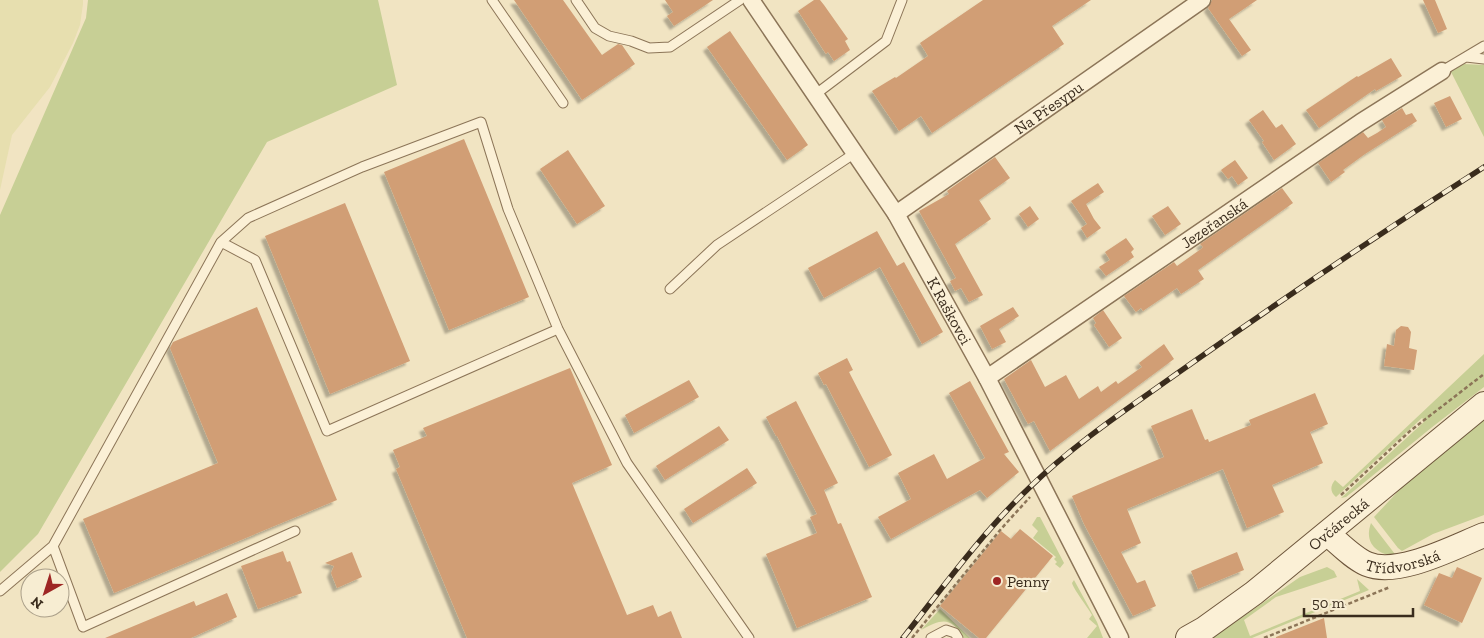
<svg xmlns="http://www.w3.org/2000/svg" width="1484" height="638" viewBox="0 0 1484 638" font-family="'Zilla Slab',serif">
<style>
.farmland{fill:#e7dfaf}
.green{fill:#c7cf95}
.building{fill:#d19e75;filter:url(#shadow)}
.lines{fill:none;stroke-linecap:round;stroke-linejoin:round}
.service-casing{stroke:#8c7558;stroke-width:11}
.minor-casing{stroke:#8c7558;stroke-width:19}
.secondary-casing{stroke:#6d553b;stroke-width:26}
.path{stroke:#8c7558;stroke-width:2.5;stroke-dasharray:4 2.5;stroke-linecap:butt}
.service{stroke:#fbf0d6;stroke-width:9}
.minor{stroke:#fbf0d6;stroke-width:16}
.secondary{stroke:#fbf0d6;stroke-width:24}
.rail-casing{stroke:#3a2c1d;stroke-width:5.5}
.rail{stroke:#f7edd2;stroke-width:4;stroke-dasharray:11;stroke-linecap:butt}
.poi-dot{fill:#9e2624;stroke:#f7edd2;stroke-width:2}
.labels{text-anchor:middle;dominant-baseline:central;stroke-width:4.5;stroke-linejoin:round;paint-order:stroke}
.street-label{font-size:16px;fill:#3a2c1d;stroke:#f7edd2}
.poi-label{font-size:16px;fill:#3a2c1d;stroke:#f7edd2;text-anchor:start}
</style>
<defs>
<filter id="shadow"><feDropShadow dx="-4" dy="4" stdDeviation="1" flood-color="#0004"/></filter>
</defs>
<rect width="100%" height="100%" fill="#f1e4c2"/>
<path class="farmland" d="M0 0H83V4L80 25 73 43 50 87 12 135 0 190Z"/>
<path class="green" d="M88 0H378L397 85 267 142 38 534 0 572V215L86 18Z
M1463 64 1484 65V137L1450 70Z
M1484 354V387L1431 428 1355 490 1346 497 1341 498 1425 421 1422 418 1336 497C1330 492 1330 486 1335 480L1343 487Z
M1484 416V515L1433 534 1402 551 1398 548 1374 517 1418 470Z
M1037 517H1040L1064 563 1060 568 1055 564 1057 562 1054 559 1056 557 1033 538 1038 531 1032 525Z
M1371 523 1398 558C1379 554 1363 545 1371 523Z
M1327 567 1334 571 1337 577 1276 597 1244 620 1250 636 1360 591 1357 579 1369 590 1252 638H1212L1300 577Z
M1074 580 1097 622 1103 638H1087L1097 626 1089 619 1092 615C1087 606 1074 590 1072 583Z
M940 609 970 638H964C950 616 942 619 921 630Z"/>
<path class="building" d="M514 0H563L602 55 618 44 622 45 635 64 582 100Z
M665 0H713L674 26 667 16 673 12Z
M814 0H820L824 5 848 39 845 41 850 50 834 61 828 52 826 54 798 11Z
M983 0H1091L1052 26 1064 44 932 133 921 116 899 131 872 91 895 77 896 78 928 56 920 43Z
M1212 0H1257L1229 19 1251 50 1242 56 1208 8Z
M1423 0H1435L1447 29 1438 33Z
M730 31 808 145 787 160 707 47Z
M1391 58 1402 76 1376 91 1375 89 1319 128 1306 110 1357 76 1358 77Z
M1450 96 1462 119 1446 127 1434 103Z
M1402 108 1406 115 1412 113 1417 121 1365 154 1343 170 1345 172 1331 182 1318 163 1363 132 1368 138 1377 133 1386 127 1382 120Z
M1263 110 1276 128 1282 124 1296 144 1274 160 1262 142 1264 141 1249 120Z
M464 139 529 297 449 330 384 172Z
M568 150 605 206 577 224 540 169Z
M995 157 1010 178 979 200 991 219 955 244 983 295 969 302 961 288 955 291 950 281 956 278 919 211 949 194 947 191Z
M1235 160 1248 178 1238 185 1232 176 1228 179 1221 170Z
M1098 183 1104 192 1086 204 1094 219 1101 228 1087 238 1081 228 1087 224 1071 201Z
M1282 188 1293 203 1198 270 1204 279 1181 294 1177 288 1143 311 1141 308 1136 312 1124 296 1174 262 1177 266 1201 249 1203 247 1200 244Z
M345 203 410 361 330 394 265 236Z
M1030 206 1039 219 1028 227 1019 214Z
M1168 206 1181 224 1165 235 1152 216Z
M877 231 897 266 904 262 943 332 922 344 880 267 824 298 808 268Z
M1126 238 1134 249 1131 252 1134 257 1106 276 1099 267 1110 260 1105 252Z
M257 307 337 500 114 593 83 519 218 463 170 348 173 342Z
M1013 307 1019 316 999 329 1006 342 992 349 980 326Z
M1103 310 1122 338 1109 347 1094 325 1096 323 1093 318Z
M1401 326 1408 327 1411 332 1409 348 1417 350 1414 370 1384 366 1387 344 1394 346 1396 330Z
M1164 344 1174 359 1050 451 1034 421 1028 424 1004 379 1031 360 1045 387 1066 375 1079 399 1098 386 1101 392 1116 381 1118 384 1142 367 1139 363Z
M847 358 853 370 849 372 892 455 869 467 826 384 824 385 818 373Z
M570 368 612 465 572 483 627 615 653 605 658 617 671 611 682 638H467L396 469 400 467 393 450 427 436 423 428Z
M689 380 699 397 634 433 625 415Z
M970 381 1009 452 1004 454 1019 472 987 498 980 490 891 539 878 517 911 499 898 473 934 454 947 479 985 458 949 393Z
M1315 393 1328 424 1310 432 1323 463 1272 485 1284 512 1247 528 1223 469 1127 509 1141 543 1121 552 1137 583 1145 580 1156 606 1133 616 1084 524 1072 496 1164 457 1151 426 1192 409 1205 440 1208 439 1209 442 1251 425 1249 420Z
M796 401 838 483 824 490 838 524 841 523 872 597 797 628 766 554 817 533 810 517 817 514 777 436H776L766 417Z
M719 426 729 440 665 480 656 466Z
M747 468 757 483 693 523 684 509Z
M1020 529 1053 556 986 638H979L940 606 1001 531 1011 539Z
M283 551 287 562 290 561 302 593 258 609 241 566Z
M352 552 362 577 337 588 331 573 334 566 325 563Z
M1237 552 1244 570 1198 589 1191 571Z
M1457 567 1482 578 1462 623 1424 605 1439 573 1452 578Z
M227 593 237 617 191 638H105L194 601 196 606Z
M1324 618 1327 638H1276V637Z"/>
<g class="lines">
<defs>
<path id="service" d="M492 0 563 103
M576 0 595 28 609 36 631 41 649 48 670 47 740 0
M1466 57 1484 59
M1442 71 1484 46
M816 94 886 41 902 0
M221 242 248 218 362 167 481 122 508 209 558 329 627 463 749 638
M670 289 717 245 855 153
M53 546 221 242 255 260 327 431 558 329
M0 591 53 546 83 627 295 531
M931 638 946 630 955 633 958 638"/>
<g id="minor">
<path id="s1" d="M751 0 896 214 987 378 1120 638"/>
<path id="s2" d="M896 214 1202 0"/>
<path id="s3" d="M987 378 1361 122 1442 71"/>
</g>
<g id="secondary">
<path id="s4" d="M1328 534C1340 544 1353 558 1367 564 1398 577 1454 547 1484 535"/>
<path id="s5" d="M1188 638 1204 629 1254 593 1484 404"/>
</g>
</defs>
<use href="#service" class="service-casing"/>
<use href="#minor" class="minor-casing"/>
<use href="#secondary" class="secondary-casing"/>
<path class="path" d="M1341 495 1410 431 1484 374
M912 638 1001 529 1030 497
M1264 638 1390 587"/>
<use href="#service" class="service"/>
<use href="#minor" class="minor"/>
<use href="#secondary" class="secondary"/>
<defs>
<path id="rail" d="M903 638C943 587 982 533 1029 488 1075 443 1130 407 1182 370 1281 300 1382 232 1484 167"/>
</defs>
<use href="#rail" class="rail-casing"/>
<use href="#rail" class="rail"/>
</g>
<circle class="poi-dot" cx="997" cy="581" r="5"/>
<g class="labels">
<g class="street-label">
<text stroke="none"><textPath href="#s2" startOffset="186">Na Přesypu</textPath></text>
<text stroke="none"><textPath href="#s3" startOffset="275">Jezeřanská</textPath></text>
<text stroke="none"><textPath href="#s1" startOffset="369">K Raškovci</textPath></text>
<text stroke="none"><textPath href="#s5" startOffset="189">Ovčárecká</textPath></text>
<text stroke="none"><textPath href="#s4" startOffset="86">Třídvorská</textPath></text>
</g>
<g class="poi-label">
<text x="1007" y="581">Penny</text>
</g>
</g>
<g transform="translate(45 593) rotate(219)"><circle r="24" fill="#f7edd2" stroke="#aba08a"/>
<path d="M0-4L9 19L0 12L-9 19Z" fill="#9e2624"/>
<text y="-8" font-size="14" font-weight="bold" text-anchor="middle" fill="#3a2c1d">N</text>
</g>
<path d="M1304 608v8h109v-8" fill="none" stroke="#3a2c1d" stroke-width="2.5"/>
<text x="1312" y="608" font-size="15" fill="#3a2c1d" stroke="#f7edd2" stroke-width="4" paint-order="stroke">50 m</text>
</svg>
